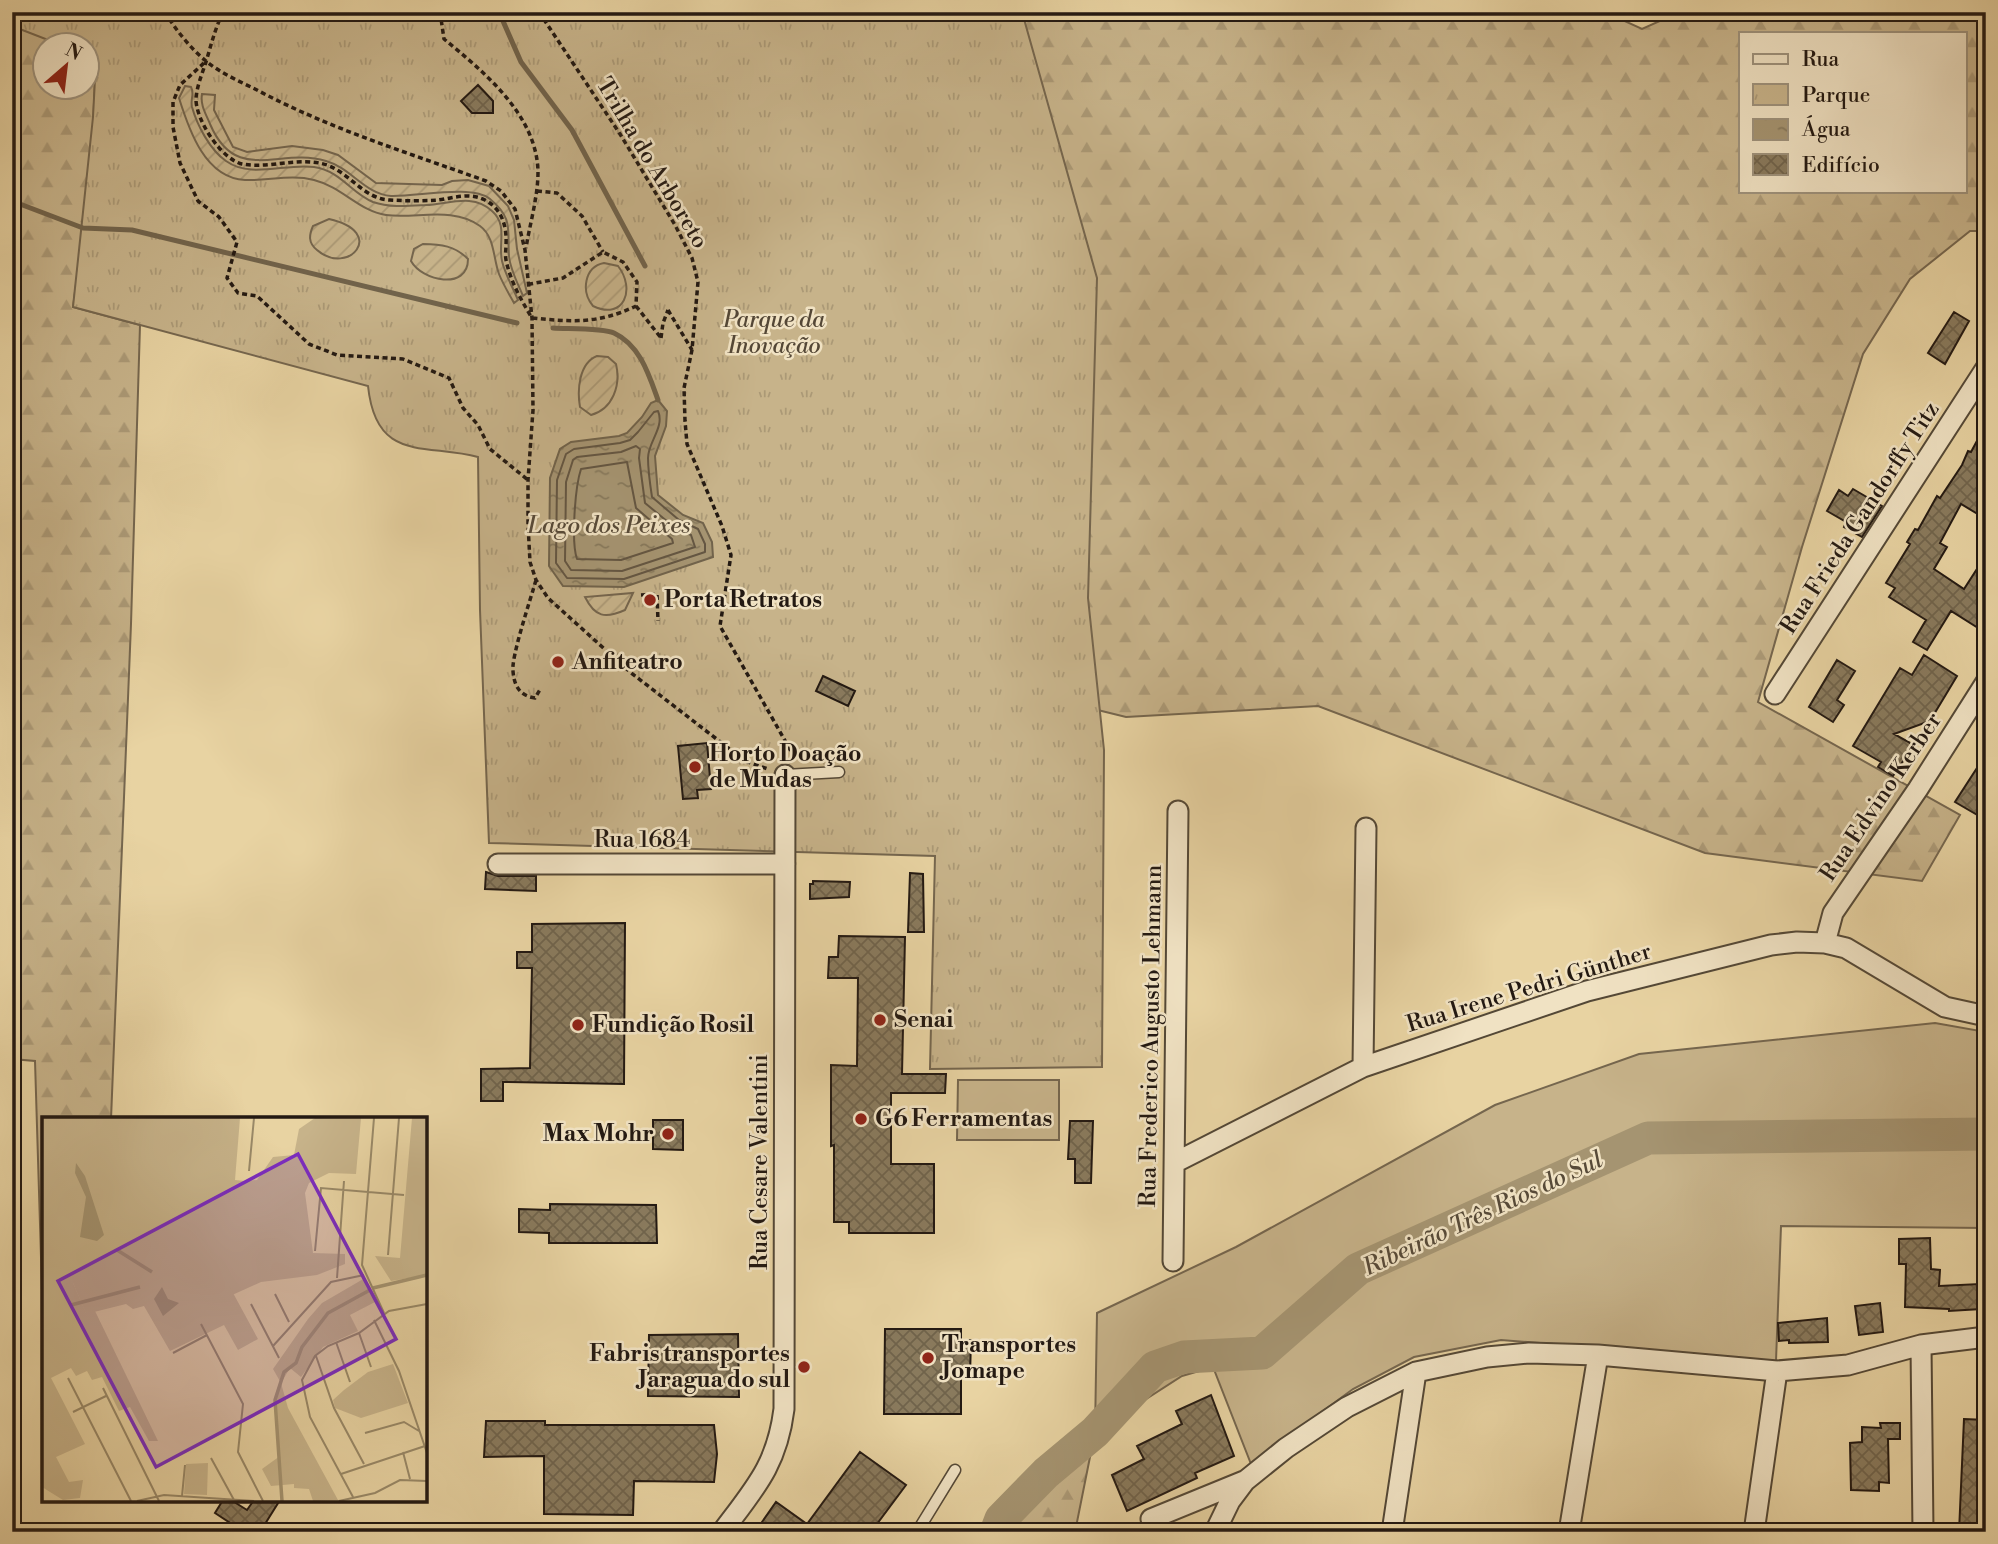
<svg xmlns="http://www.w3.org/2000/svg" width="1998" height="1544" viewBox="0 0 1998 1544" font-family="'Libre Bodoni',serif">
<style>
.grass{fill:#c7b38a;stroke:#75664e;stroke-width:2}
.forest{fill:url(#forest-firs);stroke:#75664e;stroke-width:2;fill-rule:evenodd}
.park{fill:url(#park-tufts);stroke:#75664e;stroke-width:2}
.garden{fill:url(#garden-furrows);stroke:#75664e;stroke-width:2}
.water{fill:url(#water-ripples);stroke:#71634b;stroke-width:2}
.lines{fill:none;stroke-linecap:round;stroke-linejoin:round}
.shore{stroke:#645642;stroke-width:2}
.stream{stroke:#71634b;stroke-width:5}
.river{stroke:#a59471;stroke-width:33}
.building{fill:url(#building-cross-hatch);stroke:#231912;stroke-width:2}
.lane-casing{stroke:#544836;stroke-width:13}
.street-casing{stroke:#544836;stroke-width:23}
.path{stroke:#231912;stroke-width:3.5;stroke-dasharray:5 3.5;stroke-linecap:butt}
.lane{stroke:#f0e2c3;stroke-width:10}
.street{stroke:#f0e2c3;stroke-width:19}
.poi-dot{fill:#8f2418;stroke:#f0e2c3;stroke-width:2.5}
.labels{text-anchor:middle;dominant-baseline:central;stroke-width:5;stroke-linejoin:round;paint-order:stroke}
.street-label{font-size:23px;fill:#231912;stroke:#f0e2c3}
.park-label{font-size:23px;font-style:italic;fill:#544736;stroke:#f0e2c3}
.poi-label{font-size:23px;font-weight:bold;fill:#231912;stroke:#f0e2c3;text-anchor:start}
.water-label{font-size:24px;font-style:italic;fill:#574a38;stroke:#f0e2c3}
.inset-river{fill:none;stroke:#a59471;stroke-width:3.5}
.inset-road{fill:none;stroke:#998968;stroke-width:2}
.view{fill:#7b2cbf;fill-opacity:0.15;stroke:#7b2cbf;stroke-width:3.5}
.inset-edge{fill:none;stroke:#231912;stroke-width:3.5}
</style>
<defs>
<pattern id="forest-firs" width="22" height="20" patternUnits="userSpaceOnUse" patternTransform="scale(1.75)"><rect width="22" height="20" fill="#c7b38a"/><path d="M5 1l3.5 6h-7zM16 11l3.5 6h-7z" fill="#ab9976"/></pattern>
<pattern id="park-tufts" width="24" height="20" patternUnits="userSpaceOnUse" patternTransform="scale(1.75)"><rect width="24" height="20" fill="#c7b38a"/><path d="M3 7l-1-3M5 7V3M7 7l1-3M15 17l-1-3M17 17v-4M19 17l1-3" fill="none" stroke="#ab9976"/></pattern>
<pattern id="garden-furrows" width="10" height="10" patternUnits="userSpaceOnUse" patternTransform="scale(1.75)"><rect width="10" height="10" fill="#c7b38a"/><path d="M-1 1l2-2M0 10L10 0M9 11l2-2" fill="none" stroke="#ab9976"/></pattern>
<pattern id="water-ripples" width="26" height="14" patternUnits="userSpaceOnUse" patternTransform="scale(1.75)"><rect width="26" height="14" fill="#a59471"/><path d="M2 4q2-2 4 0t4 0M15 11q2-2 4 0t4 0" fill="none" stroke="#86785b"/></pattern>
<pattern id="building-cross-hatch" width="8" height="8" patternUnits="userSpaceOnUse" patternTransform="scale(1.75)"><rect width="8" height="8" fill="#897a5d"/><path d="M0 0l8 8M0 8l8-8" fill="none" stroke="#70634b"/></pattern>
</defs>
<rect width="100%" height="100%" fill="#e8d3a2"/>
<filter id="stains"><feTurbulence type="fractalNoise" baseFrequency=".00286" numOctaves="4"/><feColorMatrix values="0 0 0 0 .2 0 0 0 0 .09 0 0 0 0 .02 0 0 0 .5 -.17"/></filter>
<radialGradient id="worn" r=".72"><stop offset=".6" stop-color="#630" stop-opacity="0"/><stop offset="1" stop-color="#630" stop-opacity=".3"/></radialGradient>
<path class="grass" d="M1935 1023 1986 1032V1228L1781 1226 1776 1361 1501 1340 1414 1357 1353 1389 1251 1464 1213 1367 1182 1376 1095 1432 1097 1313 1236 1247 1495 1105 1639 1054Z
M958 1080H1059V1140H957Z"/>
<path class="forest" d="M12 12H98L91 171 73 307 140 325 131 624 111 1119H44V1355L35 1061 12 1059ZM46 46H88V88H46Z
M541 12H1605L1642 29 1680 12H1986V231H1970L1910 279 1863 354 1802 547 1758 702 1960 815 1922 881 1705 853 1318 706 1126 717 980 681ZM1741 33H1965V191H1741Z
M1095 1432 1075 1532H996C1011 1496 1065 1457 1095 1432Z"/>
<path class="park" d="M12 12H1022L1097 278 1088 598 1104 750 1102 1067 930 1069 935 856 489 843 480 610 478 457C425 443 376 463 368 386L73 307 93 117 96 60 88 56V46L61 45 12 26Z"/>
<path class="garden" d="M185 86 191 87C195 94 190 99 192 107 197 125 210 150 226 161 251 179 285 163 314 167 341 171 351 193 373 202 390 208 409 206 426 205 449 204 473 193 492 211 508 225 498 243 502 261 505 274 513 288 518 300L514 303C509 294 503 284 499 274 493 258 495 237 480 226 453 206 416 219 386 215 359 211 342 187 314 180 291 174 268 181 245 180 205 178 189 130 179 98Z
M202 94 215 95 214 110 233 147 247 152 292 146 323 150 338 155 376 183 442 185 452 181 468 180 489 186 508 206 514 220 517 249 527 293 523 296C518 284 510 269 509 256 507 230 514 219 490 199 472 184 417 197 391 196 365 194 351 168 326 161 279 147 236 185 210 124 206 114 200 105 202 94Z
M329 219C388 232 348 277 317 250 308 243 309 235 313 226Z
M423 244C441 244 455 246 468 259 468 291 422 281 411 261L414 249Z
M604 263 618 266C636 289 624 321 593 306 581 292 584 267 604 263Z
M597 356 608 357 616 364C621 385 613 409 591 415L580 407C577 390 579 363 597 356Z
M633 593 625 610C605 619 595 617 585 597Z"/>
<path class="water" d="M658 400 667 411 666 426 655 456 658 495 683 515 703 523 712 542 713 557 624 587 563 586 549 566 550 478 560 449 571 442 619 436 627 433 642 417 651 403Z"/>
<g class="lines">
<path class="shore" d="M658 411C665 427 648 442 648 458 648 471 650 484 652 497L679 520 698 529 705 544V552L624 579 567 578 556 563 557 480 566 454 574 449 620 443 630 440 638 432 654 412Z
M636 446 640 449 639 458 645 503 674 527 691 535 695 547 622 571 571 570 565 561 566 482 573 460 577 457 621 452Z
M627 462 636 508 672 539 673 543 621 560 577 559C571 542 575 487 581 469Z"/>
<path class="stream" d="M499 12 521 62 572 130 645 266
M12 201 83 228 132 230 517 323
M553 328C567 329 603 328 614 333 640 345 649 375 658 400"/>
<path class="river" d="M996 1532 1001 1519 1046 1473 1095 1432 1155 1367 1184 1357 1262 1353 1358 1269 1648 1138 1986 1134"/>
</g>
<path class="building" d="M478 85 493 101V113H472L461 101Z
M1954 312 1969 321 1945 364 1928 353Z
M1986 424V519L1961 504 1940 543 1947 547 1934 569 1964 589 1986 555V633L1951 611 1927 650 1913 642 1926 620 1889 597 1895 588 1886 583 1910 544 1907 542 1915 529 1918 530 1937 496 1940 498 1962 465 1968 451 1971 452Z
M1853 489 1882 506 1862 537 1844 527 1846 522 1827 511 1839 490 1848 496Z
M1924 655 1957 676 1930 721 1894 734 1914 745 1893 776 1878 767 1881 762 1853 746 1900 668 1912 675Z
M1837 660 1855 671 1837 700 1844 705 1833 722 1809 707Z
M823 676 855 691 848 706 816 691Z
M707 743 711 789 697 790 698 798 683 799 678 746Z
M1986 754V820L1955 802Z
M486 872 498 876H536V891L485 889Z
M910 873 923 874 924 932H908Z
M813 881 850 882 849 897 810 899V884H813Z
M625 923 624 1084 503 1082V1101H481V1069L530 1068 532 968H517V952H532V924Z
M839 936 905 937 902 1074H946L945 1093H891V1164H934V1233H849V1222H834V1145L831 1146V1065L857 1066 858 978H828L829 957H838Z
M653 1120H683V1150L653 1149Z
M1070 1121H1093L1091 1183H1075V1159H1068Z
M550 1204 656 1205 657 1243H549V1233L519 1232V1209L550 1210Z
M1930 1238 1931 1269 1940 1270 1939 1286 1980 1284 1981 1309 1949 1311V1309L1905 1307 1906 1264H1899V1239Z
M1880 1303 1883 1332 1859 1335 1855 1306Z
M1827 1318 1828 1342 1789 1343V1340L1779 1341 1778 1323Z
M885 1329H961V1340H971L970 1376 961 1375V1414H884Z
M738 1334 739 1397 648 1396 649 1335Z
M1211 1395 1234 1456 1195 1473 1197 1478 1127 1511 1112 1475 1144 1459 1137 1446 1182 1424 1176 1411Z
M1964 1419 1986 1420V1532H1959Z
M486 1421H545V1425H714L717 1454 714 1482 634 1481 633 1515 544 1514V1456L484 1457Z
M1880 1423H1900V1439H1888L1889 1483 1879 1482V1491L1851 1490 1850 1443 1862 1442V1427L1881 1428Z
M860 1452 906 1485 871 1532H755L776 1502 807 1524Z
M223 1500H231L247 1510 254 1500H280L260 1532H244L215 1513Z"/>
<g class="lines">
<defs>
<path id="lane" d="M785 775 839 772
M917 1532 955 1470"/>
<path id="street" d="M1775 694 1986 368
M498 864H785
M1825 943 1833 913 1918 789 1986 682
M1363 1067 1366 828
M1176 1162 1363 1067 1587 991 1771 945 1797 942 1825 943 1846 948 1945 1007 1986 1016
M1173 1261 1178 811
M1921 1345 1923 1532
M1151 1519 1244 1481
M722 1532C755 1488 777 1465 784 1409L785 775
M1215 1532 1230 1501 1245 1481 1286 1448 1347 1407 1416 1372 1487 1357 1529 1353 1598 1355 1777 1371 1848 1365 1921 1345 1986 1337
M1392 1532 1416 1372
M1569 1532 1598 1355
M1754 1532 1777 1371"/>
</defs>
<use href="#lane" class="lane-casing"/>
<use href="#street" class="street-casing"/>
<path class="path" d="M165 12C175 29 191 49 206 61 220 73 241 82 257 90 330 129 409 153 486 181L501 191 515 209 525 250 532 318 533 410 528 480V524L530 562 536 580 548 598 630 672 745 761 768 769
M223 12C215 29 211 45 206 62 202 74 197 86 196 98 195 119 221 159 242 164 270 169 300 156 327 165 351 174 364 199 390 200 406 201 423 201 438 200 454 198 469 192 485 200 502 209 507 226 506 245 506 250 505 255 506 260 510 280 521 300 532 318 573 322 598 324 636 306L637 282 623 262 603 252 563 278 530 284
M440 12 444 39C484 72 537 115 538 172 538 197 530 223 526 248
M539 12 620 134 675 225 692 258 698 282 692 350 684 388 685 421 687 444 722 526 731 555 720 626 796 760
M204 63 180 85 173 102V127L180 163 198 201 219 217 237 242 227 278 238 293 257 296 309 344 337 355 403 359 449 378 463 408 478 425 490 449 528 480
M537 191 557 193 582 216 603 252
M636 306 661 338
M668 310 692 350
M661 338 663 323 668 310
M536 580C531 598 511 657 513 671 514 686 520 696 535 698L541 688
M641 595 657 594 658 621"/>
<use href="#lane" class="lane"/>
<use href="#street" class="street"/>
</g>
<g class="poi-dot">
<circle cx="650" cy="600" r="7"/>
<circle cx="558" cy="662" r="7"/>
<circle cx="695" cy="767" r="7"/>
<circle cx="880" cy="1020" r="7"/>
<circle cx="578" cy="1025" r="7"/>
<circle cx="861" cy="1119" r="7"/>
<circle cx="668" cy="1134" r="7"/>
<circle cx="928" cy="1358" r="7"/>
<circle cx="804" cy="1367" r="7"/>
</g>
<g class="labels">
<g class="street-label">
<text transform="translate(652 163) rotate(59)">Trilha do Arboreto</text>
<text transform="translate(1860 518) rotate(-57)">Rua Frieda Gandorffy Titz</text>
<text transform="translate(1881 797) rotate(-56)">Rua Edvino Kerber</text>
<text x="642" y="840">Rua 1684</text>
<text transform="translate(1529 988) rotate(-17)">Rua Irene Pedri Günther</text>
<text transform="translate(1151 1036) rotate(-89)">Rua Frederico Augusto Lehmann</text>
<text transform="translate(760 1162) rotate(-90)">Rua Cesare Valentini</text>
</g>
<g class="park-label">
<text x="774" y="320">Parque da<tspan x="774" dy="26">Inovação</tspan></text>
</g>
<g class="poi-label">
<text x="664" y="600">Porta Retratos</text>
<text x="572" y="662">Anfiteatro</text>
<text x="709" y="754">Horto Doação<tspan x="709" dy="26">de Mudas</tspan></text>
<text x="894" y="1020">Senai</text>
<text x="592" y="1025">Fundição Rosil</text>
<text x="875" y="1119">G6 Ferramentas</text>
<text x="654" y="1134" text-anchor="end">Max Mohr</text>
<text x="942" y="1345">Transportes<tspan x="942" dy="26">Jomape</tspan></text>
<text x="790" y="1354" text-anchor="end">Fabris transportes<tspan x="790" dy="26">Jaragua do sul</tspan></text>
</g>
<g class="water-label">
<text x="609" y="526">Lago dos Peixes</text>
<text transform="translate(1483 1214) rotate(-25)">Ribeirão Três Rios do Sul</text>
</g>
</g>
<g transform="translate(42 1117)">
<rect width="385" height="385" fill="#e8d3a2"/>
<path d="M323 161 333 185 308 198 316 214 281 230 259 260 248 251 239 266 231 252 266 202 280 186ZM166 346 165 378 142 377 144 347Z" fill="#c7b38a"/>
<path d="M0 1H198L193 63 203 64 215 63 231 40 252 38 257 12 273 1H319L314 57 287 56 267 66 263 76 271 136 303 137V147L275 158 219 165 177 184 26 154 44 196 53 194 116 324H107L88 290 77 294 60 260 50 263 45 254 34 259 29 251 9 261 43 327 14 340 27 365 41 363 38 381 21 383 0 370ZM370 1H385V158L349 164 333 139 358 141ZM351 247 366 286 319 301 293 291 291 283 302 273 326 255ZM239 266 246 291 296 383 271 384 267 372 252 371V367L229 369 220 352 238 339 233 283Z" fill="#c7b38a"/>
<path d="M0 1H121V81L165 128 216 222 196 233 182 208 128 234 102 189 91 192 84 187 44 197 31 166 0 169Z" fill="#c7b38a"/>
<path d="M34 46 43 59 62 118 55 124 38 120 44 80 33 56ZM120 170 126 182 137 186 121 199 112 182Z" fill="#a59471"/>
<path class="inset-river" d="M75 133 110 155M331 171 385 158M29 188 98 170M240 384 233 283 242 255 254 246 260 230 286 196 328 173"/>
<path class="inset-road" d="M332 1 320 148 342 196M207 54 212 1M273 134 279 71 362 78M346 138 357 1M295 161 302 64M233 177 247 205M209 187 237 241M332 203 357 254 385 336M159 207 201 287 196 335 221 384M317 216 329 250M294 225 308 265M231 229 289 165 322 158M131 236 165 218M274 239 292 291 322 347M26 261 89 384M61 271 117 384M31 295 64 279M323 316 362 305 377 314M361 335 368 362M169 341 192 383M299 357 383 329M140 379 143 348M311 380 268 300 260 263 273 239 286 229 317 216 347 194 385 187M95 384 122 378 212 384M297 384 333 376 358 363 385 364"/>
<path class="view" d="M256 37 354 222 114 350 16 164Z"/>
<rect width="385" height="385" class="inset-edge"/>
</g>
<rect width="1998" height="1544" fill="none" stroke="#e8d3a2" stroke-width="42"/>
<rect x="14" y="14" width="1970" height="1516" fill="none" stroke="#231912" stroke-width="3.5"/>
<rect x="21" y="21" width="1956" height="1502" fill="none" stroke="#231912" stroke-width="2"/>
<rect x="1739" y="32" width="228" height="161" fill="#f0e2c3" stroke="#9e927c" stroke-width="2"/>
<rect x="1753" y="54" width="35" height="10" fill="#f0e2c3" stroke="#9e927c" stroke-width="2"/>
<text x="1802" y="66" font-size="21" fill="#231912">Rua</text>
<rect x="1753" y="84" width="35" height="21" fill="url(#park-tufts)" stroke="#9e927c" stroke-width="2"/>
<text x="1802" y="102" font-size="21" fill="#231912">Parque</text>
<rect x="1753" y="119" width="35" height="21" fill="url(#water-ripples)" stroke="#9e927c" stroke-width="2"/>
<text x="1802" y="136" font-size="21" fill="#231912">Água</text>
<rect x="1753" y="154" width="35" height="21" fill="url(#building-cross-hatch)" stroke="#9e927c" stroke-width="2"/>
<text x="1802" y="172" font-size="21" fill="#231912">Edifício</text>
<g transform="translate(66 66) rotate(28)"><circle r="33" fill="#f0e2c3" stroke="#9e927c" stroke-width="2"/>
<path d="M0-5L12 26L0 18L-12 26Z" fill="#8f2418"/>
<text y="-10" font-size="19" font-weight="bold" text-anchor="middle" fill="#231912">N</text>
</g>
<rect width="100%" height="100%" filter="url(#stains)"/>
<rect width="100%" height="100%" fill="url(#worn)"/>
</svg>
